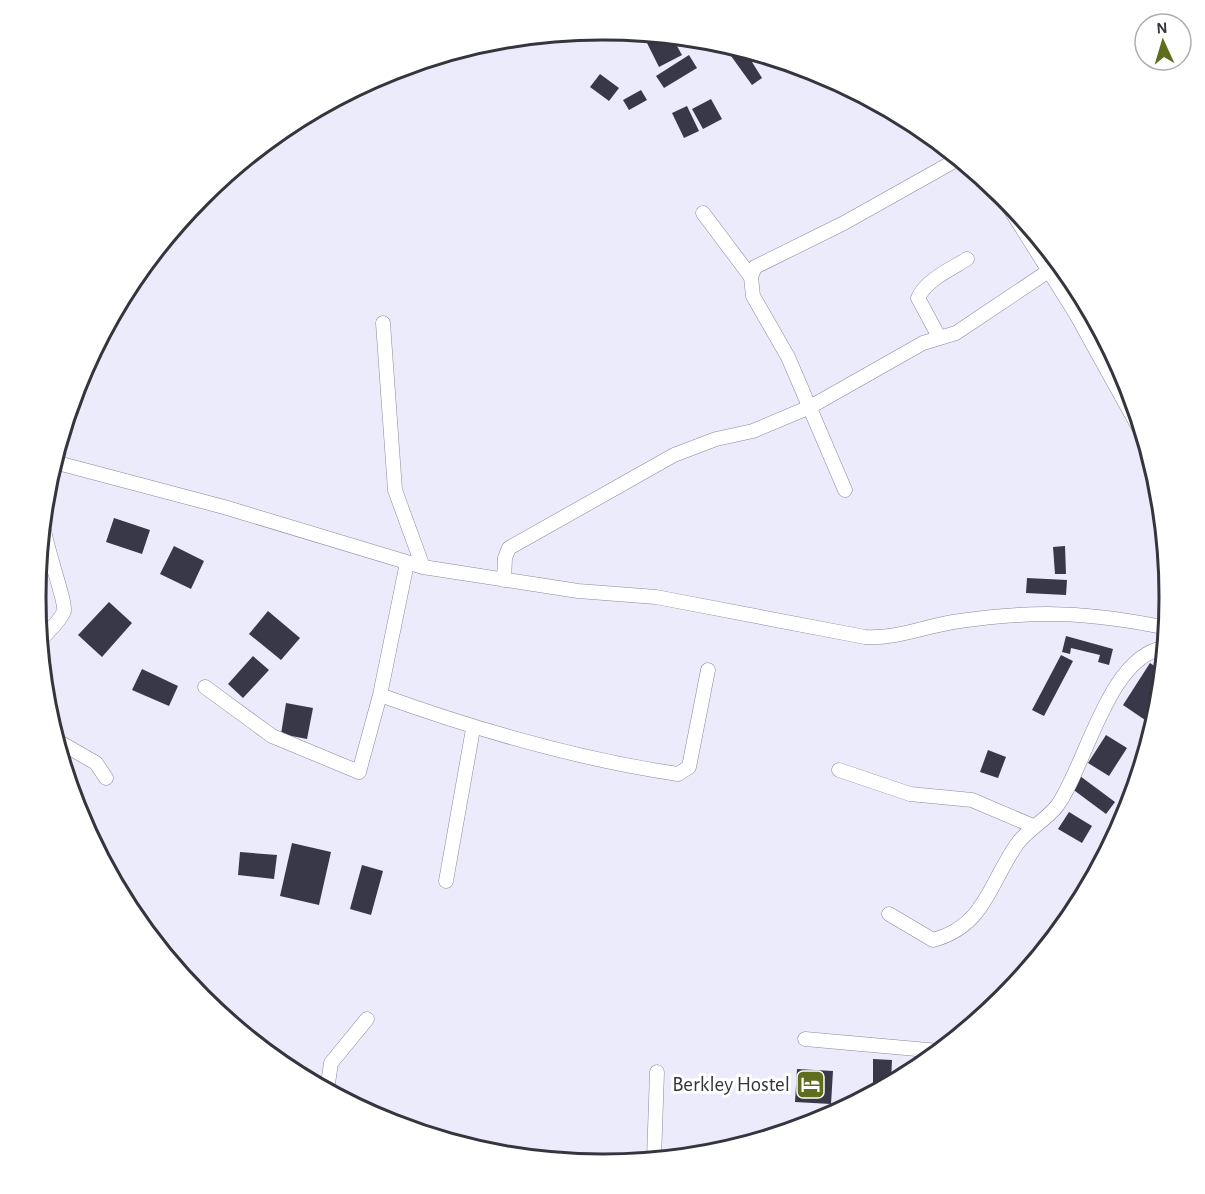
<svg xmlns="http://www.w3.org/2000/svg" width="1205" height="1194" viewBox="0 0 1205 1194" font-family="'Alegreya Sans',sans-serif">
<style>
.building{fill:#393849}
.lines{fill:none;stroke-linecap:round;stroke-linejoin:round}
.minor-casing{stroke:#89889c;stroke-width:15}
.minor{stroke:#fff;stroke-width:14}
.labels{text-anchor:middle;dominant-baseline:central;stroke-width:6;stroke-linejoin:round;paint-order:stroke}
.poi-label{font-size:21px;fill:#35353d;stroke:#fff;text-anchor:end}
.rim{fill:none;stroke:#35353d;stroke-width:3}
</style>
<rect width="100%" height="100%" fill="#ebebfc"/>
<path class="building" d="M658 36 672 37 682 55 659 67 646 41Z
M740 49 760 55 752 62 762 78 752 85 731 56Z
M689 55 697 68 664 88 656 76Z
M600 74 619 88 609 101 590 87Z
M641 90 647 100 629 110 623 100Z
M711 99 722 119 703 129 692 109Z
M687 106 699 131 684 138 672 113Z
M114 518 150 530 142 554 106 542Z
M174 546 204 561 191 589 160 574Z
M1065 546 1066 574H1055L1053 547Z
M1027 578 1067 580 1066 595 1026 593Z
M109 602 132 623 102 657 78 635Z
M268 611 300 638 281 660 249 634Z
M1066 636 1113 649 1109 665 1098 662 1100 655 1071 648 1070 654 1062 652Z
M1061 655 1073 661 1044 716 1032 710Z
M253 656 269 670 243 698 228 684Z
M1150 663 1162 671 1159 698 1145 720 1123 705Z
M142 669 178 686 169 706 132 690Z
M286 703 313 708 307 739 281 734Z
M1106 735 1127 748 1109 776 1088 763Z
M988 750 1006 757 998 778 980 772Z
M1080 776 1115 802 1106 814 1071 788Z
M1069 812 1092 826 1082 843 1058 829Z
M292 843 331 852 319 905 280 896Z
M240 852 277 855 274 879 238 875Z
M362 865 383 871 371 915 350 909Z
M873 1059 892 1060 891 1082 869 1095V1088H873Z
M797 1069 833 1071 831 1104 795 1102Z"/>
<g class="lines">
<defs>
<path id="minor" d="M1000 193 1076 314 1143 435
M703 213 751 277
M383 323 395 490 423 567
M939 337 918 298C926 280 951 269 967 259
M54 462 224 507 423 567 578 591 656 597 865 637C899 639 927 625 960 621 1036 610 1091 612 1167 628
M845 490 788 357 753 296 751 277 755 267 844 223 958 159
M504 580 505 558 509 548 674 455 716 439 753 431 810 407 923 343 956 333 1059 264
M40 641C47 632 60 622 64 611 67 606 44 541 43 524
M205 687 272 736 359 772 380 695 407 563
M380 695C477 730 576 759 678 774L689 767 708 670
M56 740 96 763 106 778
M839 770 910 794 972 800 1033 826
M446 881 473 729
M889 914 933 940C985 926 989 884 1017 844 1028 829 1046 820 1057 806 1086 766 1108 656 1164 648
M805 1039 939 1051
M327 1090 331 1063 367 1019
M654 1159 657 1072"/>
</defs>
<use href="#minor" class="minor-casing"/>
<use href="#minor" class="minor"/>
</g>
<defs>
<symbol id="hotel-square" viewBox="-11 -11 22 22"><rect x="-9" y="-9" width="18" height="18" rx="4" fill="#5d6f1d" stroke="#fff"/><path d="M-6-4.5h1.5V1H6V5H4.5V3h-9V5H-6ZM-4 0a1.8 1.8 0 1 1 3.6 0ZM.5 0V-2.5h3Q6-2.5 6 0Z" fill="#fff"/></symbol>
</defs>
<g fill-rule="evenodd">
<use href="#hotel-square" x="794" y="1068" width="33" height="33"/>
</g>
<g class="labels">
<g class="poi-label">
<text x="790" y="1084">Berkley Hostel</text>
</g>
</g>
<path d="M0 0H1205V1194H0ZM602 40H603A556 556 0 0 1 1159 596V598A556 556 0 0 1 603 1154H602A556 556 0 0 1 46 598V596A556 556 0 0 1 602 40Z" fill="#fff" fill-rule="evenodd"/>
<path class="rim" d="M602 40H603A556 556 0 0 1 1159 596V598A556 556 0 0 1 603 1154H602A556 556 0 0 1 46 598V596A556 556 0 0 1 602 40Z"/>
<g transform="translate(1163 42) rotate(356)"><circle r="28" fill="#ffffff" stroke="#aeaeb1" stroke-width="1.5"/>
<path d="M0-4.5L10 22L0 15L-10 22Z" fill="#5d6f1d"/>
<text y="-9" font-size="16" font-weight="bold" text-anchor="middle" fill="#35353d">N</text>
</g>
</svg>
